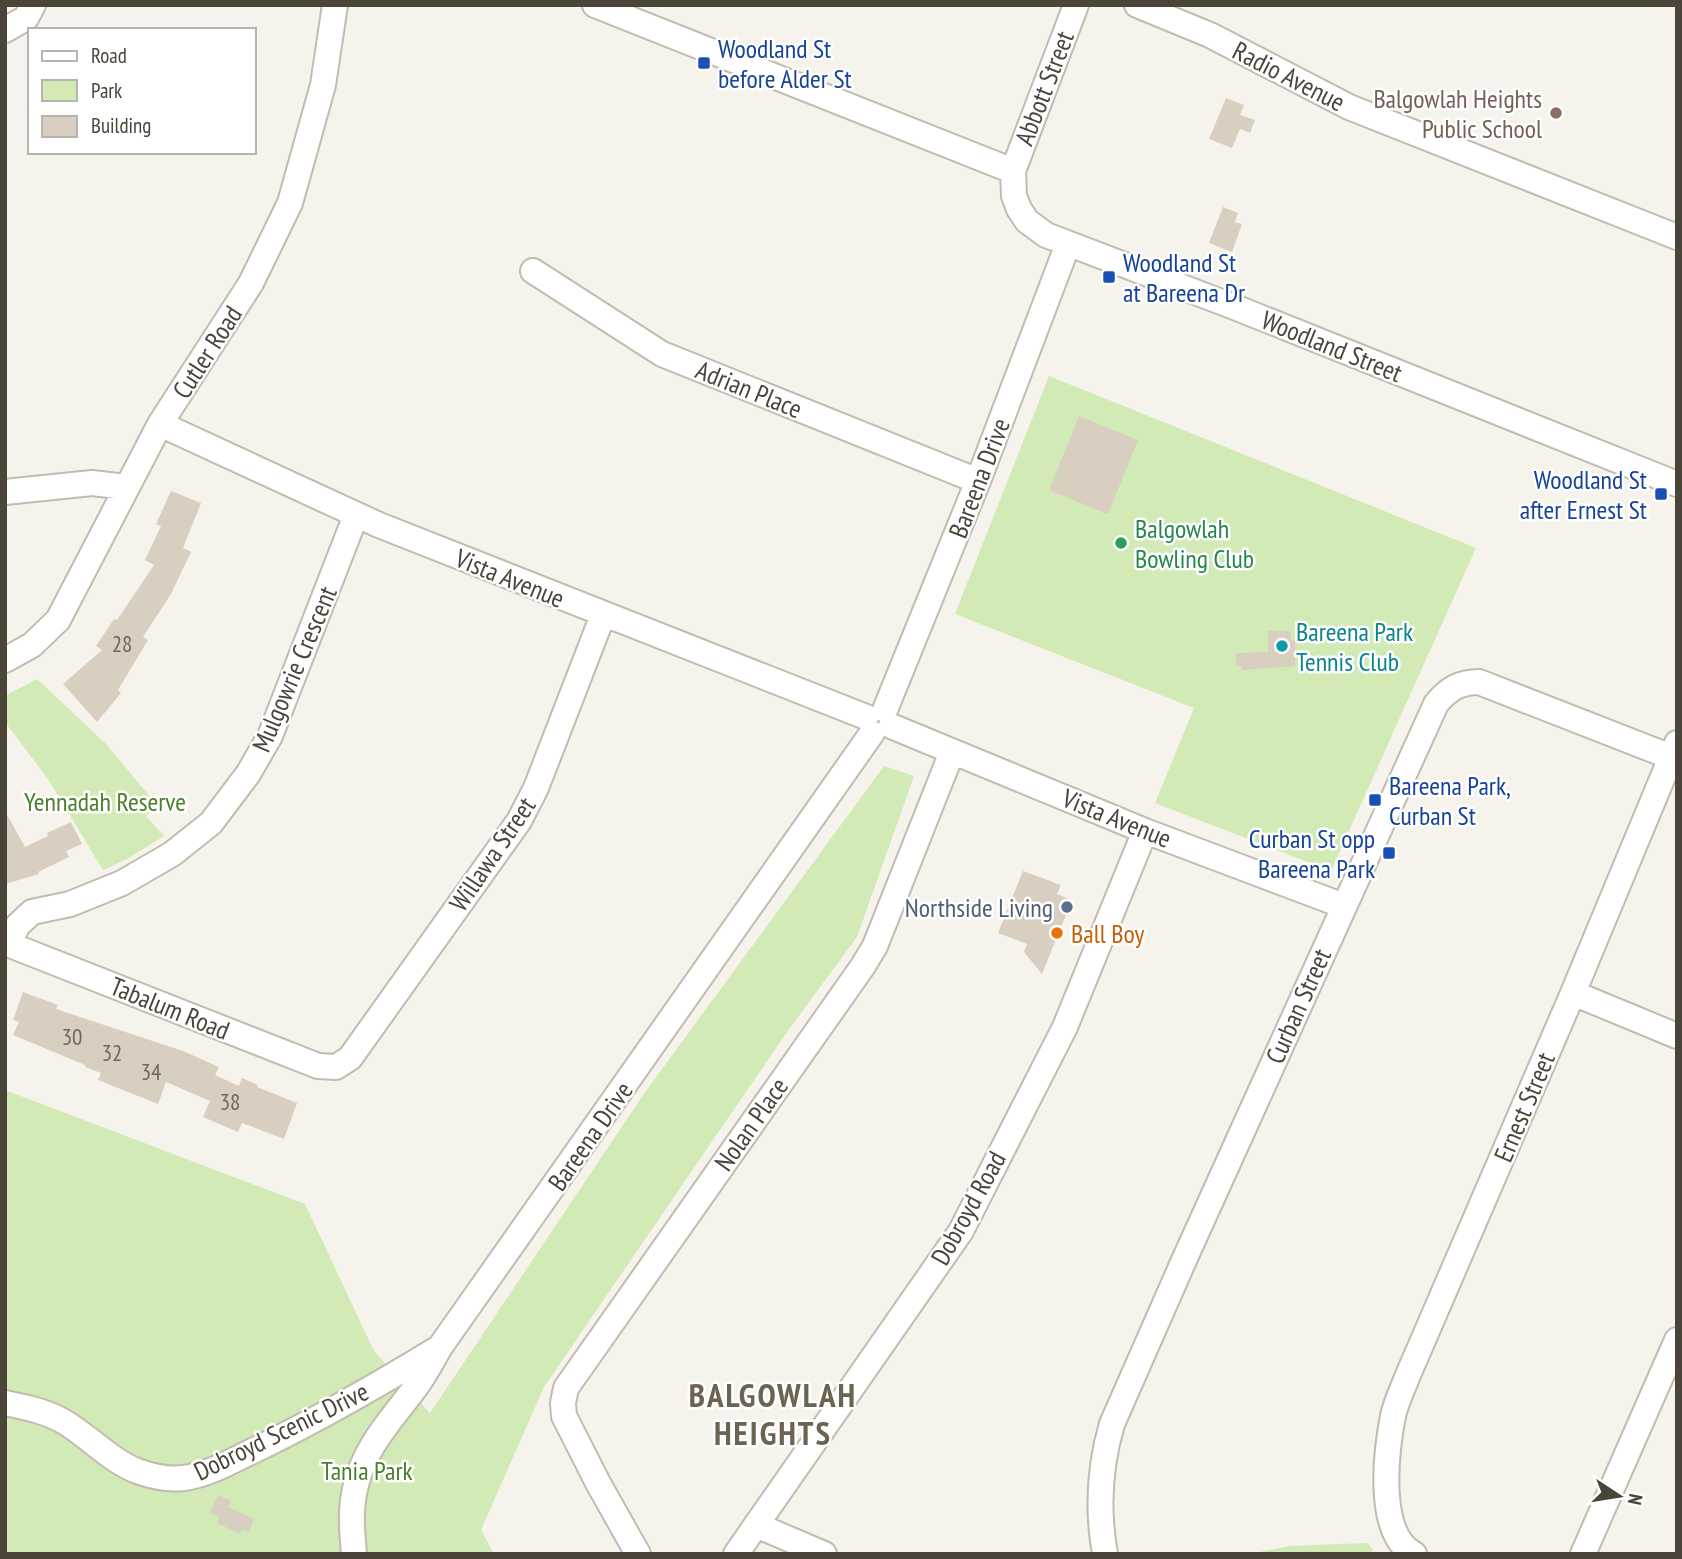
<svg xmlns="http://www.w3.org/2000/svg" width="1682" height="1559" viewBox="0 0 1682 1559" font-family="'PT Sans Narrow',sans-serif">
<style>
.green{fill:#d2eab5}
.building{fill:#d8cfc1}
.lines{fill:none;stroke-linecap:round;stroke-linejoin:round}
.minor-casing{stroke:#c2bbae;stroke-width:28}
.minor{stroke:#fff;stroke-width:24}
.transit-dot{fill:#1a4fb4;stroke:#fff;stroke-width:2.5}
.education-dot{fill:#8d6e63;stroke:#fff;stroke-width:2.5}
.leisure-dot{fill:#2e9e5b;stroke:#fff;stroke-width:2.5}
.culture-dot{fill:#0f9aa8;stroke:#fff;stroke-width:2.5}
.service-dot{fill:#5c6f8a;stroke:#fff;stroke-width:2.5}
.food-dot{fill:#e8710a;stroke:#fff;stroke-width:2.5}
.labels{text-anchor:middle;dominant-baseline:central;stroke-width:5;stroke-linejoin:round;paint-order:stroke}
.number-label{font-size:23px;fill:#6e675b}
.transit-label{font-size:26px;fill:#164399;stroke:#fff;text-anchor:start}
.street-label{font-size:26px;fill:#4b4439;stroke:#fff}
.education-label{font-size:26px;fill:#785e54;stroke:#fff;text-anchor:end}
.leisure-label{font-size:26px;fill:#27864d;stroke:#fff;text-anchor:start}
.culture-label{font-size:26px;fill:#0d838f;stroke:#fff;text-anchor:start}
.park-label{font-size:26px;fill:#4a7f2a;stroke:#fff}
.service-label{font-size:26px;fill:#4e5e75;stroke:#fff;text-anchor:end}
.food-label{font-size:26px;fill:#c56008;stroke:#fff;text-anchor:start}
.district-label{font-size:33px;font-weight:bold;letter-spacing:2px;fill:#6e6250;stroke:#fff}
</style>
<rect width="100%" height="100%" fill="#f6f3ec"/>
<path class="green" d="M1049 376 1476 548 1331 871 1155 803 1194 708 955 614Z
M37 679 106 744 157 805 146 816 164 836 127 859 103 870 48 779 5 722V696Z
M884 766 914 776 857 937 787 1032 544 1387 481 1530 494 1554H5V1090L305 1204 374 1351 430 1413 643 1095Z
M1368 1543 1373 1550 1368 1554H1250L1289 1546Z"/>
<path class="building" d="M1226 98 1244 105 1240 115 1255 120 1250 133 1240 129 1232 148 1209 139Z
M1223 207 1238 213 1235 222 1242 224 1232 252 1209 243Z
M1079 416 1138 440 1108 514 1049 490Z
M171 491 201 503 183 548 191 552 171 594 143 637 148 640 118 690 121 693 97 722 63 684 102 650 96 646 114 619 117 620 154 565 145 560 161 526 156 524Z
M1268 631H1290L1291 641 1295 640V666L1241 670V666H1236V653L1268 652Z
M5 811 25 847 48 836 47 833 71 822 82 844 66 851 69 857 38 872 39 874 5 884Z
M1023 871 1061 885 1057 894 1072 900 1042 974 1024 952 1027 944 998 933Z
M23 992 58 1005 56 1009 183 1051 219 1067 215 1075 239 1086 242 1078 258 1085 257 1087 297 1103 284 1139 242 1123 238 1132 203 1117 210 1101 166 1082 158 1104 98 1080 101 1073 85 1067V1065L13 1035 19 1022 13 1020Z
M218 1495 231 1501 228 1507 254 1519 249 1532 242 1529 240 1534 217 1523 219 1517 210 1513Z"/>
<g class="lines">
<defs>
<path id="minor" d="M595 5 1013 171
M1076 5 1013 171 1014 196 1019 209 1027 221 1046 235 1237 308 1677 484
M1137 5 1210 35 1349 107 1677 237
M5 30 26 18 33 5
M533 271 662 354 978 481
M160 424 379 525 866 717
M5 492 92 483 126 487
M5 660 32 645 58 620 160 424 251 283 290 203 323 85 335 5
M885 710 978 481 1068 244
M891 726 1145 831 1344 906
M5 943 318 1066 336 1067 350 1058 519 821 536 788 603 615
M8 944 18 925 32 912 70 904 122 883 172 854 211 823 248 774 270 736 356 515
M1573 993 1677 1036
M5 1403C25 1407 44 1411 61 1420 88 1435 109 1460 137 1471 151 1476 169 1480 184 1478 211 1474 235 1459 259 1448 321 1418 378 1385 437 1349
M756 1525 824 1554
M354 1554C352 1532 350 1511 355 1489 363 1449 391 1420 415 1388 425 1375 432 1361 440 1347L872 733
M638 1554 598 1483 564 1416 563 1403 566 1388 863 966 875 946 952 752
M736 1554 961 1231 1065 1027 1145 831
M1105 1554C1097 1509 1099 1468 1112 1424L1185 1258 1436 704C1448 689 1460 682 1479 682L1671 757
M1414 1554C1376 1534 1386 1452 1393 1416 1396 1402 1403 1388 1408 1375L1573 993 1677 743
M1583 1554 1677 1340"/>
</defs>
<use href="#minor" class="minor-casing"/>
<use href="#minor" class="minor"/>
</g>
<g class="transit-dot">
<rect x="697" y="56" width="14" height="14" rx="3.5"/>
<rect x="1102" y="270" width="14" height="14" rx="3.5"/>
<rect x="1654" y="487" width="14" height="14" rx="3.5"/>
<rect x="1368" y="793" width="14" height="14" rx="3.5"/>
<rect x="1382" y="846" width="14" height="14" rx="3.5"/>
</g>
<circle class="education-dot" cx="1556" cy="113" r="7"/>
<circle class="leisure-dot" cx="1121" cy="543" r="7"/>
<circle class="culture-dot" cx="1282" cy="646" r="7"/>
<circle class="service-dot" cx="1067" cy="907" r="7"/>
<circle class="food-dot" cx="1057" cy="933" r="7"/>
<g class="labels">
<g class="number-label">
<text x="122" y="643">28</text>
<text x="72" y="1036">30</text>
<text x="112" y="1052">32</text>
<text x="151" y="1071">34</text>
<text x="230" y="1101">38</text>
</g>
<g class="transit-label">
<text x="718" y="48">Woodland St<tspan x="718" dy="30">before Alder St</tspan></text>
<text x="1123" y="262">Woodland St<tspan x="1123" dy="30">at Bareena Dr</tspan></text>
<text x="1647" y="479" text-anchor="end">Woodland St<tspan x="1647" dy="30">after Ernest St</tspan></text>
<text x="1389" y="785">Bareena Park,<tspan x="1389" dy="30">Curban St</tspan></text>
<text x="1375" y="838" text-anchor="end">Curban St opp<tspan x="1375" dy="30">Bareena Park</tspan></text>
</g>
<g class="street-label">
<text transform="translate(1289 76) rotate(27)">Radio Avenue</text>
<text transform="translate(1044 88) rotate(-69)">Abbott Street</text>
<text transform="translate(1332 346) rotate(22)">Woodland Street</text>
<text transform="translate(207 352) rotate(-57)">Cutler Road</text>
<text transform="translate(749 389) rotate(22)">Adrian Place</text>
<text transform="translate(979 478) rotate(-69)">Bareena Drive</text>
<text transform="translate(510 578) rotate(22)">Vista Avenue</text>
<text transform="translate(294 669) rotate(-67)">Mulgowrie Crescent</text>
<text transform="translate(1117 818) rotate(22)">Vista Avenue</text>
<text transform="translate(492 854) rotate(-56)">Willawa Street</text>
<text transform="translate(1298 1006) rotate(-66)">Curban Street</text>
<text transform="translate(170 1008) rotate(22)">Tabalum Road</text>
<text transform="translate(1524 1107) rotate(-67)">Ernest Street</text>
<text transform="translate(751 1124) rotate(-55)">Nolan Place</text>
<text transform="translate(590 1136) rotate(-55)">Bareena Drive</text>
<text transform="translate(968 1208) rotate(-61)">Dobroyd Road</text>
<text transform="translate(281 1431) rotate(-26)">Dobroyd Scenic Drive</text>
</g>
<g class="education-label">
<text x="1542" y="98">Balgowlah Heights<tspan x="1542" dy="30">Public School</tspan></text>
</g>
<g class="leisure-label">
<text x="1135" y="528">Balgowlah<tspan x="1135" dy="30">Bowling Club</tspan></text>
</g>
<g class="culture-label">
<text x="1296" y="631">Bareena Park<tspan x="1296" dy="30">Tennis Club</tspan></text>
</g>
<g class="park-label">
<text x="105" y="801">Yennadah Reserve</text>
<text x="367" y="1470">Tania Park</text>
</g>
<g class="service-label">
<text x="1053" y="907">Northside Living</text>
</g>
<g class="food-label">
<text x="1071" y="933">Ball Boy</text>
</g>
<g class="district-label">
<text x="773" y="1394">BALGOWLAH<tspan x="773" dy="38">HEIGHTS</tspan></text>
</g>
</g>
<rect width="1682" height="1559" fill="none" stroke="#4b4439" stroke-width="14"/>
<rect x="28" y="28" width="228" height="126" fill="#ffffff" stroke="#b7b4b0" stroke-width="2"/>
<rect x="42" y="51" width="35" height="10" fill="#ffffff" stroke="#b7b4b0" stroke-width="2"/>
<text x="91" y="63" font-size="21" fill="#4b4439">Road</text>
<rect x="42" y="80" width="35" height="21" fill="#d2eab5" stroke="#b7b4b0" stroke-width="2"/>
<text x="91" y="98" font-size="21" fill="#4b4439">Park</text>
<rect x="42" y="116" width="35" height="21" fill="#d8cfc1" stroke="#b7b4b0" stroke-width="2"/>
<text x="91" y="133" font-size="21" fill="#4b4439">Building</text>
<g transform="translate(1619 1496) rotate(102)" stroke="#ffffff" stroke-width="5" paint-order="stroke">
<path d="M0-5L12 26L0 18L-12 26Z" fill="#4b4439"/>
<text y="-10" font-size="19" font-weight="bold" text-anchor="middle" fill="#4b4439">N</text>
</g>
</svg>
